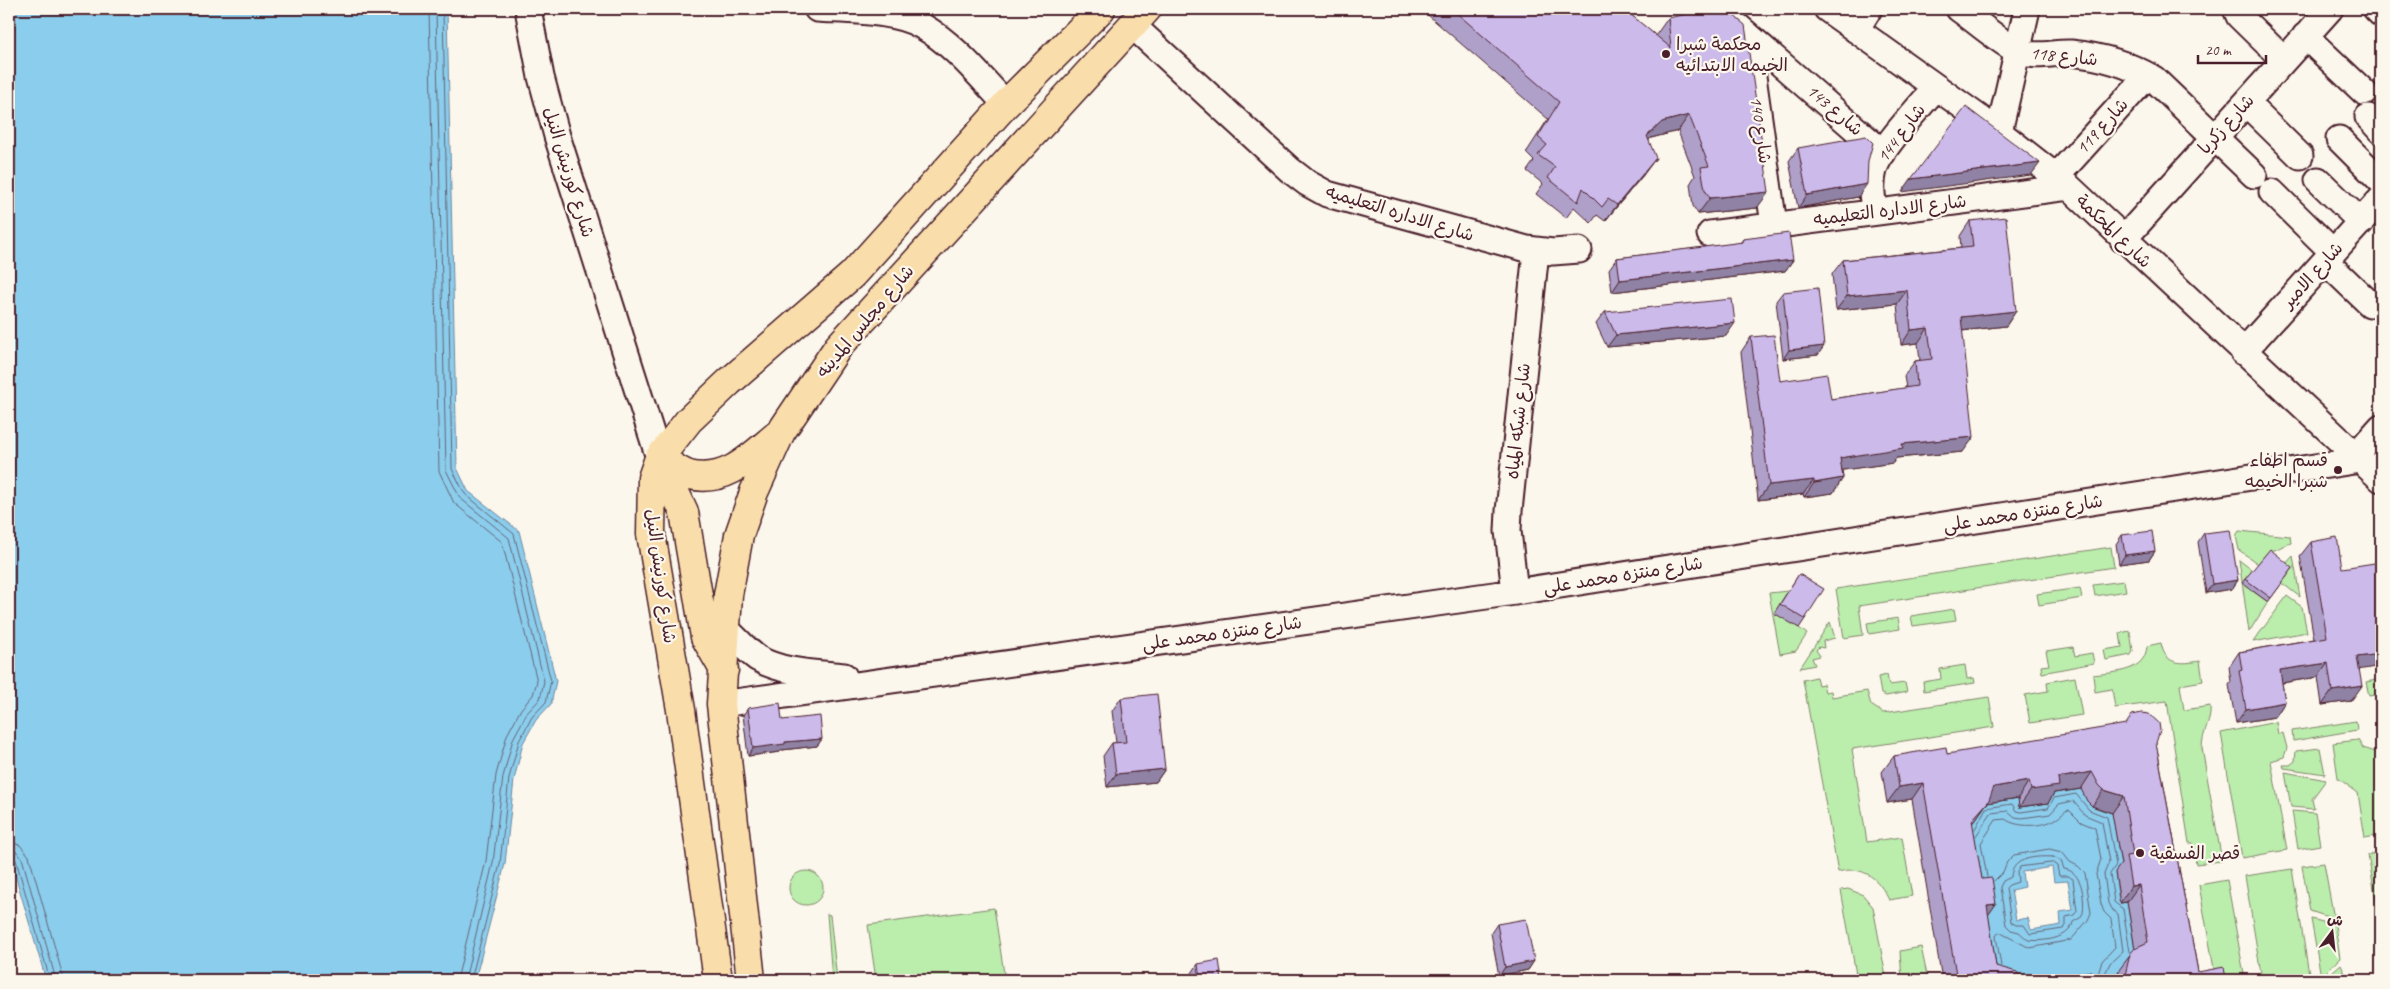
<svg xmlns="http://www.w3.org/2000/svg" width="2390" height="989" viewBox="0 0 2390 989" font-family="Caveat,'Playpen Sans Arabic',sans-serif">
<style>
.green{fill:#bbedac;stroke:#82866c}
.water{fill:#8bcdec;stroke:#71879f;fill-rule:evenodd}
.lines{fill:none;stroke-linecap:round;stroke-linejoin:round}
.shore{stroke:#646578;stroke-width:1}
.minor-casing{stroke:#4a1f2b;stroke-width:29}
.trunk-casing{stroke:#4a1f2b;stroke-width:31}
.minor{stroke:#fbf7ec;stroke-width:25}
.trunk{stroke:#f9deab;stroke-width:28}
.wall{fill:#afa0ca;stroke:#4a1f2b}
.shaded-wall{fill:#8f82a4;stroke:#4a1f2b}
.building{fill:#ccbaeb;stroke:#4a1f2b}
.poi-dot{fill:#4a1f2b;stroke:#fbf7ec;stroke-width:2}
.labels{text-anchor:middle;dominant-baseline:central;stroke-width:4.5;stroke-linejoin:round;paint-order:stroke}
.poi-label{font-size:18px;fill:#4a1f2b;stroke:#fbf7ec;text-anchor:start}
.street-label{font-size:18px;fill:#4a1f2b;stroke:#fbf7ec}
</style>
<rect width="100%" height="100%" fill="#fbf7ec"/>
<filter id="ink" filterUnits="userSpaceOnUse"><feTurbulence type="fractalNoise" baseFrequency=".02" numOctaves="2"/><feDisplacementMap in="SourceGraphic" scale="10" xChannelSelector="R" yChannelSelector="G"/><feConvolveMatrix kernelMatrix="1 2 1 2 8 2 1 2 1" color-interpolation-filters="sRGB"/></filter>
<g filter="url(#ink)">
<path class="green" d="M2239 531 2290 536 2291 543 2267 553 2258 564 2239 550 2236 536Z
M2111 547 2114 567 1859 606 1863 635 1844 638 1836 589Z
M2293 556 2300 597 2274 577Z
M2239 560 2264 579 2254 592 2268 602 2249 632Z
M2124 581 2126 591 2095 596 2093 585Z
M2080 588 2082 598 2039 605 2037 594Z
M1788 591 1799 628 1807 634 1796 651 1780 654 1769 593Z
M2287 596 2302 607 2307 632 2253 642Z
M1954 609 1956 620 1913 626 1911 616Z
M1898 618 1900 629 1869 634 1867 623Z
M1830 622 1835 638 1823 641 1824 648 1819 647 1816 650 1820 656 1812 658 1815 665 1800 668Z
M2130 631 2133 651 2131 655 2106 660 2104 650 2122 647 2120 633Z
M2161 643C2165 666 2182 664 2200 661L2203 681 2180 685 2184 710 2210 706C2212 722 2202 731 2202 748L2222 861 2196 864 2193 843H2189L2167 701 2115 708 2112 689 2095 692 2093 675C2114 672 2145 673 2147 646Z
M2073 647 2075 656 2092 653 2094 663 2042 673 2041 666 2049 665 2046 651Z
M1965 665 1967 679 1974 678 1975 683 1924 691 1923 682 1941 679 1940 669Z
M1887 675 1889 685 1905 683 1907 692 1886 696 1881 694 1878 677Z
M1816 677 1818 685 1823 684 1825 692 1831 691 1832 697 1867 691 1871 705 1883 713 1989 697 1994 727 1852 749 1867 842 1902 837 1912 896 1889 900C1878 878 1864 865 1838 872L1803 680Z
M2075 677 2082 715 2030 723 2025 695 2048 691 2047 682Z
M2381 679V694L2369 696 2366 682Z
M2356 721 2357 730 2293 741 2292 731Z
M2276 722 2278 734 2283 733 2287 748 2284 757 2271 761 2287 850 2242 858 2221 733Z
M2358 740 2363 748 2379 753 2381 767V835L2365 838 2358 793 2338 778 2333 743Z
M2320 748 2325 774 2284 768 2283 765H2290L2295 761 2296 751Z
M2285 772 2326 780 2312 799 2314 809 2291 807Z
M2292 811 2315 813 2320 845 2298 849Z
M2381 852V929L2368 855Z
M2324 863 2334 919 2310 911 2302 866Z
M2292 869 2310 980H2262L2245 876Z
M789 888a17 17 0 1 1 34 0a17 17 0 1 1-34 0Z
M2227 880 2245 980H2216L2199 885Z
M1848 889 1863 895 1873 907 1886 977 1884 980H1857L1841 890Z
M994 908 1005 980H876L868 925Z
M827 914 830 915 837 980H832Z
M2311 919 2335 925 2340 958 2321 977Z
M1921 947 1928 980H1902L1900 951Z
M2341 964 2348 980H2323Z
M1160 975 1161 980H1121Z"/>
<path class="water" d="M9 9H447L457 468 468 491 519 531 556 681 551 704 536 720 523 743 514 780 505 864 475 980H46L9 854Z
M2083 788 2092 806 2105 811 2112 810 2122 871 2115 873 2119 902H2127L2137 961 2123 965 2115 980H1984L1971 825 1979 811 1980 804 2018 798 2020 807 2047 803 2046 794ZM2052 867 2054 882 2068 881 2073 910 2060 912 2061 925 2031 930 2028 918 2016 920 2011 890 2024 887 2022 872Z"/>
<g class="lines">
<path class="shore" d="M429 9 439 471 454 503 502 542 537 681 533 695 521 709 507 735 496 775 486 861 457 980
M436 9 446 470 460 498 509 538 544 681 540 699 527 713 513 739 503 777 493 863 465 980
M443 9 452 469 465 494 514 534 551 681 546 702 532 717 519 741 509 778 500 864 471 980
M1975 829 1986 808 2012 804 2016 811 2021 812 2048 808 2054 798 2076 794 2089 810 2107 817 2116 865 2110 874 2114 902 2123 909 2130 952
M1976 836 1991 813 2008 811 2015 817 2022 818 2050 814 2059 804 2073 801 2085 815 2102 822 2109 862 2104 874 2108 903 2111 909 2118 914 2123 951 2110 963 2104 976
M9 842 20 845 29 856 64 980
M9 850 17 852 22 858 56 980
M9 856 16 860 50 980
M2053 857 2061 861 2064 869C2082 871 2085 897 2083 913L2080 918 2073 922C2070 939 2043 942 2028 940L2019 932 2011 930 2006 925 2000 887 2003 881 2011 877C2012 857 2036 856 2053 857Z
M2053 863 2057 866 2059 876H2068L2073 879 2077 911 2074 915 2066 917V926L2063 929 2030 934 2024 925H2016L2011 922 2006 888 2009 885 2018 882 2017 872 2020 867Z
M1987 877 1981 843 1996 820 2005 819C2017 828 2043 827 2056 819 2062 816 2063 811 2069 810L2081 822 2095 828 2101 859 2096 874 2101 904 2104 912 2111 919 2115 947 2102 961 2097 978
M1994 881 2003 872 2007 862 2014 855 2049 849 2062 852 2070 862 2078 866 2085 873 2091 913 2088 920 2071 940 2030 948 1999 932 1996 936 2001 966"/>
<defs>
<path id="minor" d="M528 9 541 77 557 136 659 458
M817 9C848 11 895 10 922 26 955 45 980 77 1006 104
M1718 9 1883 153
M1827 9 1999 132 2069 187 2381 479
M1959 9C1976 21 2001 43 2018 51 2037 59 2053 52 2071 53 2100 56 2129 64 2154 79L2254 175
M2236 9 2239 16 2284 60
M2376 9 2381 14
M1132 25 1290 170 1307 183 1327 194 1527 249 1553 252 1579 250
M1856 30 1869 9
M1747 34 1774 225
M2305 36 2364 92
M2246 103 2300 156
M2368 117 2381 131
M1999 132 2027 9
M2339 139 2381 181
M2056 177 2148 75
M2318 180 2361 222
M2272 192 2333 252
M1875 212C1872 198 1870 185 1874 170 1880 148 1920 107 1936 87
M1710 234 2069 187
M2123 240 2330 9
M2325 261 2370 304
M2243 352 2381 199
M2355 456 2381 427
M1515 592 1508 531 1509 511 1536 251
M726 629C736 638 746 650 757 658 782 673 816 673 844 676
M721 704 1515 592 2360 460"/>
<path id="trunk" d="M659 458 684 512 705 637 724 670
M659 458C668 463 679 472 689 475 726 484 751 457 777 435
M718 980 681 710 651 534 652 478 659 458 689 420 729 382 852 275 1006 104 1101 9
M751 980 721 704 728 595 739 535 754 492 781 432 838 347 1147 9"/>
</defs>
<use href="#minor" class="minor-casing"/>
<use href="#trunk" class="trunk-casing"/>
<use href="#minor" class="minor"/>
<use href="#trunk" class="trunk"/>
</g>
<path class="wall" d="M1421 9H1624L1656 36V35L1668 18 1757 208 1698 214 1693 206 1690 184 1695 176 1678 131 1651 138 1649 140 1644 174 1605 221 1597 215 1591 223 1574 207 1566 218 1536 194 1543 184 1527 171 1534 161 1526 153 1548 119Z
M1798 148 1858 197 1798 208 1789 161Z
M1970 221 2016 311 2006 326 1962 331 1963 452 1896 458 1893 463 1842 470 1843 478 1833 493 1804 497 1803 494 1758 500 1741 352 1751 337 1780 381 1831 399 1906 388 1904 376 1915 361 1920 360 1918 343 1901 345 1897 304 1836 310 1832 274 1843 260 1961 248 1960 236Z
M1743 239 1793 260 1785 271 1612 292 1609 269 1617 258 1740 243Z
M1783 292 1818 355 1783 359 1776 301Z
M1605 312 1726 336 1607 347 1596 324Z
M2204 533 2238 580 2232 589 2206 593 2198 542Z
M2122 535 2155 551 2149 560 2119 564 2116 544Z
M2311 542 2359 670 2351 701 2322 705 2318 677 2282 683 2285 702 2275 717 2236 723 2229 685 2231 682 2229 667 2239 652 2314 639 2300 556Z
M2293 568 2268 602 2242 583 2245 579Z
M1799 574 1805 619 1799 628 1774 613Z
M1121 698 1165 769 1156 782 1107 787 1103 756 1112 743H1116L1112 711Z
M748 708 782 720 822 739 817 746 782 750 780 752 748 756 743 715Z
M2156 743 2198 972 2226 980H2059L2063 976 2092 980 2117 976 2119 970 2135 949 2127 902 2120 903 2115 872 2121 864 2112 813 2092 806 2087 801 2081 789 2054 793 2048 803 2019 807 2018 798 1987 803 1972 823 1988 915 1996 966 2023 980H1942L1912 799 1887 803 1882 772 1894 756 1947 754Z
M1497 924 1534 961 1528 970 1499 976 1491 933Z
M1198 964 1222 980H1193L1192 973Z"/>
<path class="shaded-wall" d="M1689 115 1678 131 1651 138 1636 152 1647 136 1662 122Z
M1656 158 1644 174 1605 221 1617 205Z
M2040 163 2031 175 1902 192 1911 179Z
M1867 184 1858 197 1798 208 1807 195Z
M1769 192 1757 208 1698 214 1710 198Z
M1793 260 1785 271 1612 292 1620 280Z
M1907 290 1897 304 1836 310 1847 296Z
M2016 311 2006 326 1951 332 1961 317Z
M1735 323 1726 336 1607 347 1616 335Z
M1928 328 1918 343 1901 345 1911 330Z
M1824 346 1818 355 1783 359 1789 350Z
M1974 437 1963 452 1896 458 1893 463 1830 472 1840 458 1902 444Z
M1843 478 1833 493 1804 497 1814 483Z
M1814 480 1803 494 1758 500 1769 485Z
M2155 551 2149 560 2119 564 2125 555Z
M2238 580 2232 589 2206 593 2212 584Z
M2381 654V666L2346 672 2357 657Z
M2328 663 2318 677 2269 685 2280 670Z
M2362 686 2351 701 2322 705 2332 691Z
M2285 702 2275 717 2236 723 2246 709Z
M822 739 817 746 782 750 780 752 748 756 753 748 785 742Z
M1165 769 1156 782 1107 787 1116 774Z
M2092 772 2081 789 2054 793 2048 803 2019 807 2031 790 2058 778Z
M2029 781 2018 798 1987 803 1976 819 1960 837 1994 787Z
M1923 783 1912 799 1887 803 1899 787Z
M2104 790 2124 796 2112 813 2092 806Z
M2139 885 2127 902 2120 903 2131 886Z
M1996 904 1984 921 1987 905Z
M1534 961 1528 970 1499 976 1505 967Z"/>
<path class="building" d="M1452 9H1624L1671 48 1668 18 1711 9H1726L1745 25 1769 192 1710 198 1705 190 1701 167 1709 166 1689 115 1662 122 1647 136 1656 158 1617 205 1608 199 1602 207 1583 188 1578 202 1548 178 1555 167 1538 155 1547 145 1538 137 1559 102Z
M1966 107 2040 163 1911 179Z
M1866 136 1873 143 1868 161 1867 184 1807 195 1798 148Z
M2006 217 2016 311 1961 317 1974 437 1902 444 1903 448 1840 458 1843 478 1814 483V480L1769 485 1751 337 1774 335 1780 381 1827 374 1831 399 1917 386 1915 361 1932 359 1928 328 1911 330 1907 290 1847 296 1843 260 1973 247 1970 221Z
M1789 233 1793 260 1620 280 1617 258 1743 242V239Z
M1818 288 1824 346 1789 350 1783 292Z
M1732 299 1735 323 1616 335 1605 312Z
M2230 530 2238 580 2212 584 2204 533Z
M2152 531 2155 551 2125 555 2122 535Z
M2337 537 2342 568 2381 562V654L2357 657 2362 686 2332 691 2328 663 2280 670 2285 702 2246 709 2239 671 2242 670 2239 652 2327 637 2311 542Z
M2270 549 2293 568 2271 598 2245 579Z
M1799 574 1824 589 1805 619 1780 604Z
M1157 694 1165 769 1116 774 1112 743 1126 742 1121 698Z
M780 703 782 720 820 716 822 739 785 742V744L753 748 748 708Z
M2142 713 2149 714 2159 723 2160 730 2156 743 2198 972 2224 967 2226 980H2063V976L2091 971 2092 980 2125 975 2130 954 2135 948 2148 942 2139 885 2131 886 2126 856 2133 855 2124 796 2104 790 2099 785 2092 772 2058 778 2059 786 2031 790 2029 781 1994 787 1988 802 1972 820 1982 879 1992 878 1996 904 1987 905 1996 966 2017 972 2023 980H1957L1923 783 1899 787 1894 756 1946 747 1947 754 2126 724 2132 715Z
M1526 919 1534 961 1505 967 1497 924Z
M1219 960 1222 980H1200L1198 964Z"/>
</g>
<g class="poi-dot">
<circle cx="1666" cy="54" r="5"/>
<circle cx="2338" cy="470" r="5"/>
<circle cx="2140" cy="853" r="5"/>
</g>
<g class="labels">
<g class="poi-label">
<text x="1676" y="44">محكمة شبرا<tspan x="1676" dy="21">الخيمه الابتدائيه</tspan></text>
<text x="2328" y="460" text-anchor="end">قسم اطفاء<tspan x="2328" dy="21">شبرا الخيمه</tspan></text>
<text x="2150" y="853">قصر الفسقية</text>
</g>
<g class="street-label">
<text transform="translate(2064 56) rotate(6)">شارع 118</text>
<text transform="translate(1835 110) rotate(41)">شارع 143</text>
<text transform="translate(2226 124) rotate(-48)">شارع زكريا</text>
<text transform="translate(2102 126) rotate(-48)">شارع 119</text>
<text transform="translate(1761 130) rotate(82)">شارع 140</text>
<text transform="translate(1901 133) rotate(-53)">شارع 144</text>
<text transform="translate(569 172) rotate(73)">شارع كورنيش النيل</text>
<text transform="translate(1890 210) rotate(-7)">شارع الاداره التعليميه</text>
<text transform="translate(1400 213) rotate(17)">شارع الاداره التعليميه</text>
<text transform="translate(2114 231) rotate(44)">شارع المحكمة</text>
<text transform="translate(2312 275) rotate(-48)">شارع الامير</text>
<text transform="translate(865 321) rotate(-50)">شارع مجلس المدينه</text>
<text transform="translate(1518 421) rotate(-84)">شارع شبكه المياه</text>
<text transform="translate(2023 513) rotate(-9)">شارع منتزه محمد على</text>
<text transform="translate(1623 575) rotate(-9)">شارع منتزه محمد على</text>
<text transform="translate(661 576) rotate(82)">شارع كورنيش النيل</text>
<text transform="translate(1222 633) rotate(-8)">شارع منتزه محمد على</text>
</g>
</g>
<rect width="2390" height="989" fill="none" stroke="#fbf7ec" stroke-width="30"/>
<rect x="15" y="15" width="2360" height="959" fill="none" stroke="#4a1f2b" stroke-width="2" filter="url(#ink)"/>
<g transform="translate(2332 932) rotate(15)" stroke="#fbf7ec" stroke-width="4" paint-order="stroke">
<path d="M0-4L9 19L0 12L-9 19Z" fill="#4a1f2b"/>
<text y="-8" font-size="14" font-weight="bold" text-anchor="middle" fill="#4a1f2b">ش</text>
</g>
<path d="M2198 55v8h68v-8" fill="none" stroke="#4a1f2b" stroke-width="2.5"/>
<text x="2205" y="55" font-size="15" fill="#4a1f2b" stroke="#fbf7ec" stroke-width="4" paint-order="stroke">20 m</text>
</svg>
